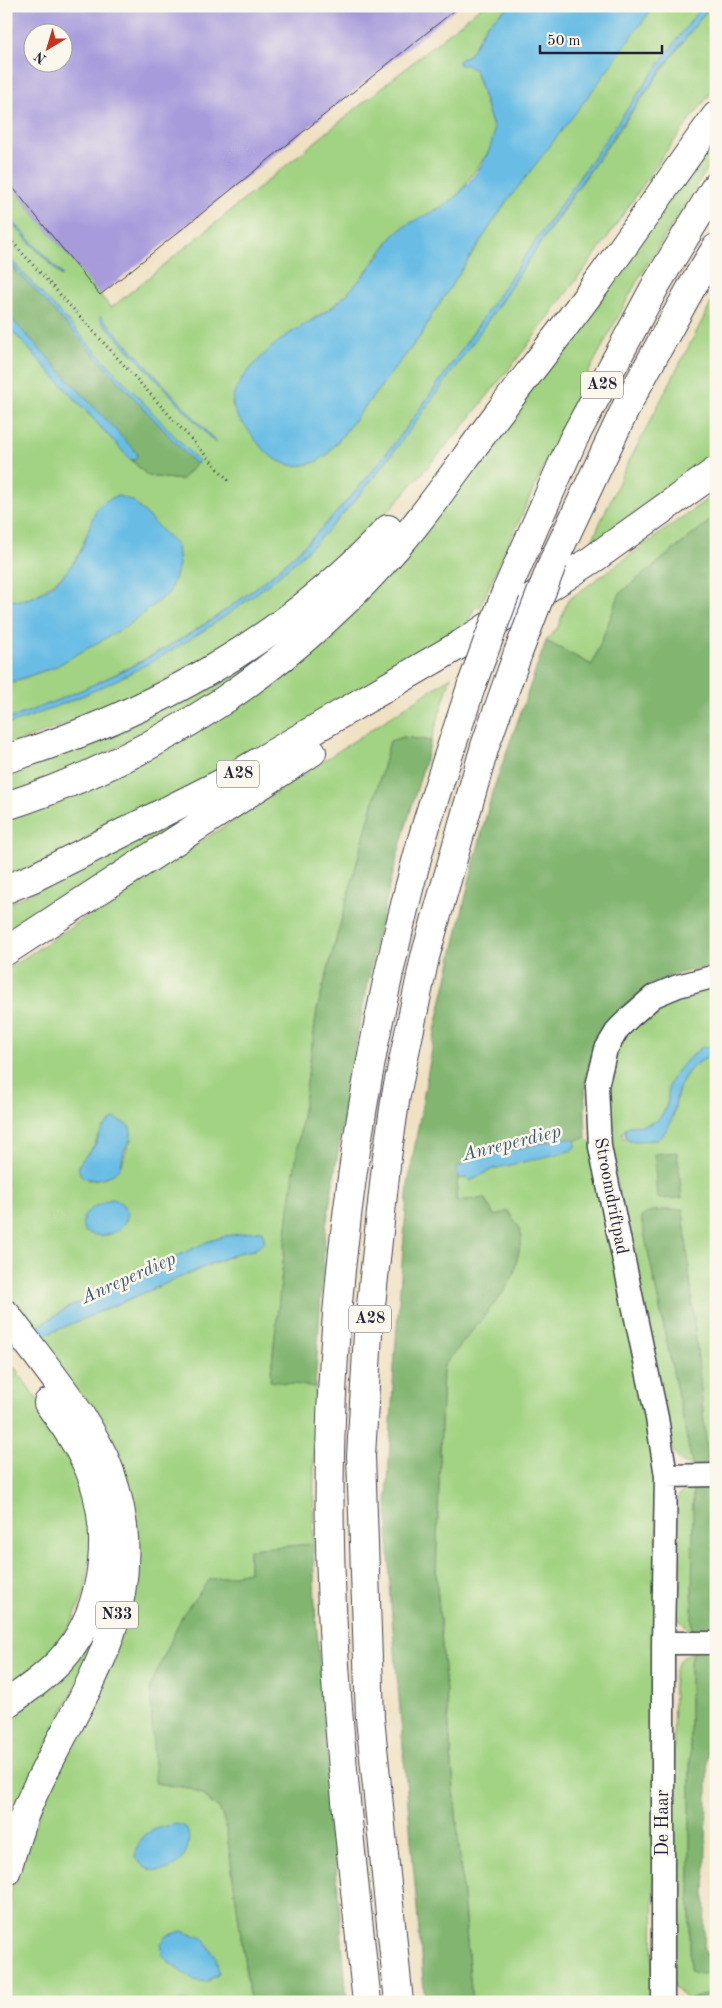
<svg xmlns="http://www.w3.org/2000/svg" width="722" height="2008" viewBox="0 0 722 2008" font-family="'Old Standard TT',serif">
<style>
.green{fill:#a2d382;stroke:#627a5e;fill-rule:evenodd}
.forest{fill:#81b570;stroke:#526c56}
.water{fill:#69bde5;stroke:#467090}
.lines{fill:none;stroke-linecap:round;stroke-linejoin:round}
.stream{stroke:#69bde5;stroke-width:5}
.building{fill:#a79bdc;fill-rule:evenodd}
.minor-casing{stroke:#413f4f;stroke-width:25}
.highway-casing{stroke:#413f4f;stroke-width:30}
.path{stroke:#413f4f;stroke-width:3;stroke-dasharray:1 4;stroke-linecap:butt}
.minor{stroke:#fff;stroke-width:22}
.highway{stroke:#fff;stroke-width:28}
.highway-bridge-casing{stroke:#413f4f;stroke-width:30;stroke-linecap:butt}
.highway-bridge{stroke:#fff;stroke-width:28}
.labels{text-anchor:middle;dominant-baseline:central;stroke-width:5;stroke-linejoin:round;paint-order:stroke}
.shield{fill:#fbf7ec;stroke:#636270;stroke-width:1}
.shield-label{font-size:16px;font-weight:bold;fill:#22223b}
.street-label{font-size:18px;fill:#22223b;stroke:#fbf7ec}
.water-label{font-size:19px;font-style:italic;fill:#3b5876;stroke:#fbf7ec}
</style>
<rect width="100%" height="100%" fill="#fbf7ec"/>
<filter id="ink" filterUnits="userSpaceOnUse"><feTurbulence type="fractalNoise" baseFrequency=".02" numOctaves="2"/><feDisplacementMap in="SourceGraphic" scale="10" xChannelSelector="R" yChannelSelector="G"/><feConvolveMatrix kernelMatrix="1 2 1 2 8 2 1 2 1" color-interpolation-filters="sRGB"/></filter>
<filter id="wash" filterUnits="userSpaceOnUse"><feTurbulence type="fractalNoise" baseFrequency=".0096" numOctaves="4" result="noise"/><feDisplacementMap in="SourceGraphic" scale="20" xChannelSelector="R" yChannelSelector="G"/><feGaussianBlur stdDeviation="1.12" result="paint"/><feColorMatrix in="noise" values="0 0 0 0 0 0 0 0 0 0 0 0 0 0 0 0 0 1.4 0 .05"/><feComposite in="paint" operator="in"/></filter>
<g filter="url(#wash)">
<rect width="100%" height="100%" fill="#efe1c2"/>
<path class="green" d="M482 6H518L487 24 470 54 458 61 472 67 475 70 494 130V140L489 151 455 199 403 228 392 237 351 291 332 307 288 335 272 348 242 378 235 392 232 404 238 418 316 462 327 455 422 334 430 318 505 204 654 6H702C631 102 563 200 496 299 430 396 364 496 274 573 195 639 103 685 6 720V684L55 667 179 565 176 546 133 501 118 496 112 498 97 509 80 552 65 574 33 598 15 601 6 599V324L130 459 148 476 181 480 198 462 6 255V217L61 276 62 275 6 214V179L111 308ZM101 316 217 443H215L99 318Z
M710 6H716V86L662 157 603 244 524 350 461 429 394 505 363 537 315 581 270 616 214 654 122 704 6 746V725C117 688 222 629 308 550 351 509 386 463 420 415 455 368 489 320 521 272 582 181 644 93 710 6Z
M716 135V155L637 281 579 390 479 608 475 607 465 627 243 766 6 882V814L293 658Z
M716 294V452L690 474 589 547 622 475Z
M716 493V516L620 593 592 665 546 641 558 627 568 600Z
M372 556 218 699 6 801V766L90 739Z
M451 677 431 741 404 737 390 741 317 1010 289 1209 270 1380 315 1387 313 1544 249 1549V1572L209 1580 155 1783 189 1788 201 1794 220 1810 226 1826 250 2002H6V1934L13 1879 138 1569 133 1496 113 1445 36 1339 237 1253 254 1250 265 1242 262 1232 226 1236 207 1242 69 1307 30 1332 6 1299V970ZM98 1136 132 1139C124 1149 126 1157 121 1165 114 1177 100 1179 88 1180L81 1162 95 1144Z
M220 797 6 943V905L154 833Z
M716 988V1047C712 1047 707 1046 704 1047 694 1050 674 1074 670 1084 668 1089 669 1094 668 1099 663 1124 649 1126 628 1126L622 1133 623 1138 630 1141 657 1140C662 1134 668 1127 671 1120 676 1112 675 1102 678 1093 682 1076 697 1057 716 1057V1457L708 1462 683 1209 652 1211 641 1218 693 1468 680 1461 671 1448 607 1136 608 1065 626 1032 672 996 703 989Z
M586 1138 592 1144 657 1475 653 1982 649 2002H472L436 1574 443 1367 505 1290 496 1216 493 1214 485 1198 456 1201 458 1175 460 1179 465 1178 470 1181 493 1169 576 1146 575 1140Z
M6 1363 11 1370 15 1368 59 1431 81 1475 93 1535 85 1592 71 1624 50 1653 6 1689Z
M693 1485 692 1632 679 1620 673 1610 676 1503 679 1495Z
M95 1626 101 1632 6 1831V1714Z
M694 1652 690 1661V1971L712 1974 716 1973V1992L687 2000 675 1987 671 1974 674 1672C679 1661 682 1655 694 1652Z"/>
<path class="forest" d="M6 259 196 464 181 480 148 476 132 461 135 460 121 436 6 313Z
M716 516V967C661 972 630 990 602 1039 598 1046 592 1054 590 1062 583 1086 585 1113 586 1138L573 1141 564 1138 542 1142 479 1159 468 1160 456 1169 458 1175 456 1201 485 1198 493 1214 496 1216 508 1211 518 1225 522 1237 514 1274 505 1290 443 1367 436 1574 472 2002H425L391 1606 387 1499 394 1367 408 1184 436 1026 469 882 492 793 546 641 592 665 620 593Z
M403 737 431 741 399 850 376 941 352 1064 325 1233 315 1387 270 1381 289 1209 317 1010 390 741Z
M677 1152 682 1198 659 1199 657 1197 654 1154Z
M683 1209 708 1461 716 1457V1466L693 1468 641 1217 652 1211Z
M716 1483V1495L712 1501 716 1633 692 1632 693 1485Z
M313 1544 315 1607 347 2002H250L226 1826 220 1810 201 1794 189 1788 155 1783 150 1687 183 1614 209 1580 249 1572V1549Z
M716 1651V1684L709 1688 704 1951 710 1955 716 1956V1973L699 1974 690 1971V1661L694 1652Z
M716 1992V2002H689L687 2000Z"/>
<path class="water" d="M509 6H654L590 94 505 204 430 318 422 334 327 455C314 465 297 469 281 462 266 456 256 441 247 428 241 422 235 415 233 406 228 384 272 345 289 334 304 324 320 317 334 306 351 291 365 274 379 256 384 250 387 243 392 237 406 222 424 217 440 208 463 196 493 156 494 130L475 70 466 65H459L458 61 470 54 487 24Z
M702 6H710C662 68 617 130 573 194 530 257 489 321 445 382 402 440 361 500 308 550 222 629 117 688 6 725V720C103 685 195 640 274 573 363 497 428 399 493 303 562 203 629 103 702 6Z
M6 214 62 274V276L6 217Z
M6 255 198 461V463L195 464 6 259Z
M6 313 137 453V456L135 460 130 459 6 324Z
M101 316 217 443H215L99 318Z
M118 496 133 501 177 546 179 565 169 593 127 626 55 667 6 684V599C35 608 70 574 81 550 87 537 90 522 96 510 100 503 111 498 118 496Z
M702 1047H716V1057C697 1057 684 1074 678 1091 675 1100 675 1109 672 1118 670 1126 664 1134 657 1140L630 1141 626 1138 625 1131 628 1126C649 1126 663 1124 668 1100 669 1095 667 1089 669 1085 675 1069 690 1057 702 1047Z
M115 1118 130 1127C133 1140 129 1140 124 1151 122 1159 122 1167 116 1172 107 1179 76 1186 79 1166 81 1160 89 1153 93 1148 102 1134 99 1128 115 1118Z
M564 1138 575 1140 576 1146 570 1151 493 1169 470 1181 465 1178 460 1179 456 1169 468 1160Z
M112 1199C121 1201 124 1205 128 1214 123 1234 103 1241 84 1231 77 1213 97 1204 112 1199Z
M257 1231H262L265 1242 254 1250 237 1253 36 1339 30 1332 69 1307 207 1242 226 1236Z
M176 1824 186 1827C197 1851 172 1880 146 1868 141 1865 138 1860 135 1857 139 1831 154 1829 176 1824Z
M182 1931 203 1938 216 1957 219 1974 206 1982 193 1980 169 1962 162 1954 161 1944 167 1936Z"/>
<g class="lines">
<path class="stream" d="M6 1349 17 1344"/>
</g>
<g id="blocks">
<path class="building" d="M6 6H460L100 295 6 179ZM32 32H62V62H32Z"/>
</g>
</g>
<g filter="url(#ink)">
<use href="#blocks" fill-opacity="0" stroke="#413f4f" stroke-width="1"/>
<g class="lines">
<defs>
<path id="minor" d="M666 1476 716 1475
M663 1643H716
M663 2002V1643L666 1476 657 1418 600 1147 597 1086 606 1049 618 1029 631 1016 654 996 678 986 716 976"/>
<path id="highway" d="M553 562 629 401 690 290 716 248
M506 592 573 440 657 283 716 186
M6 759C150 715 285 639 388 529
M6 806C161 756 297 664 402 541 437 500 467 454 500 411 532 369 564 328 595 286 636 230 675 172 716 116
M6 889 33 878 224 782 461 644 593 559 716 471
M6 951 312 752
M6 1314C40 1360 79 1405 104 1457 114 1479 120 1503 123 1526 136 1638 66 1714 26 1811 18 1830 13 1852 6 1872
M6 1704C25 1691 44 1678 60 1661 101 1618 111 1549 97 1493 89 1460 68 1430 48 1403
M367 2002C347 1819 326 1637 330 1453 334 1246 367 1042 421 843 436 790 455 737 472 684
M399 2002 370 1718 361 1456 368 1333 387 1157 396 1095 425 957 485 746 518 653"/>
</defs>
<use href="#minor" class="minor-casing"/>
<use href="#highway" class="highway-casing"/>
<path class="path" d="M6 235 229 481"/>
<use href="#minor" class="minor"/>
<use href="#highway" class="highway"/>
<defs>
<path id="highway-bridge" d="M518 653 553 562
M472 684 506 592"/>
</defs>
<use href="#highway-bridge" class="highway-bridge-casing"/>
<use href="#highway-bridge" class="highway-bridge"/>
</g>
</g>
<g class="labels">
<g class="shield">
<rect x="581" y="371.5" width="42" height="27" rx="4"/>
<rect x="217" y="760.5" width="42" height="27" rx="4"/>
<rect x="349" y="1305.5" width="42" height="27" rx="4"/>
<rect x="96" y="1601.5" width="42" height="27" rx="4"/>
</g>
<g class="shield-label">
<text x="602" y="385">A28</text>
<text x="238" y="774">A28</text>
<text x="370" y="1319">A28</text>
<text x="117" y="1615">N33</text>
</g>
<g class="street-label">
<text transform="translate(611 1196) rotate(79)">Stroomdriftpad</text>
<text transform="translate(663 1823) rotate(-90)">De Haar</text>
</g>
<g class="water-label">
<text transform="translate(512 1144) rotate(-14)">Anreperdiep</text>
<text transform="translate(129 1279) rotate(-24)">Anreperdiep</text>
</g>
</g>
<rect width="722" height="2008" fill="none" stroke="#fbf7ec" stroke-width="25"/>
<g transform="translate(48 48) rotate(218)"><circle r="24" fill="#fbf7ec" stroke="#a4a2a5"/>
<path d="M0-4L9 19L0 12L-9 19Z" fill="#c8321e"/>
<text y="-8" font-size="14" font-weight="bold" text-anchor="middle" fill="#22223b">N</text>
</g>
<path d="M540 45v8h122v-8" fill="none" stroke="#22223b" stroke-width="2.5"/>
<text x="547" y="45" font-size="15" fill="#22223b" stroke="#fbf7ec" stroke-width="4" paint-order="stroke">50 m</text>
</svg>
